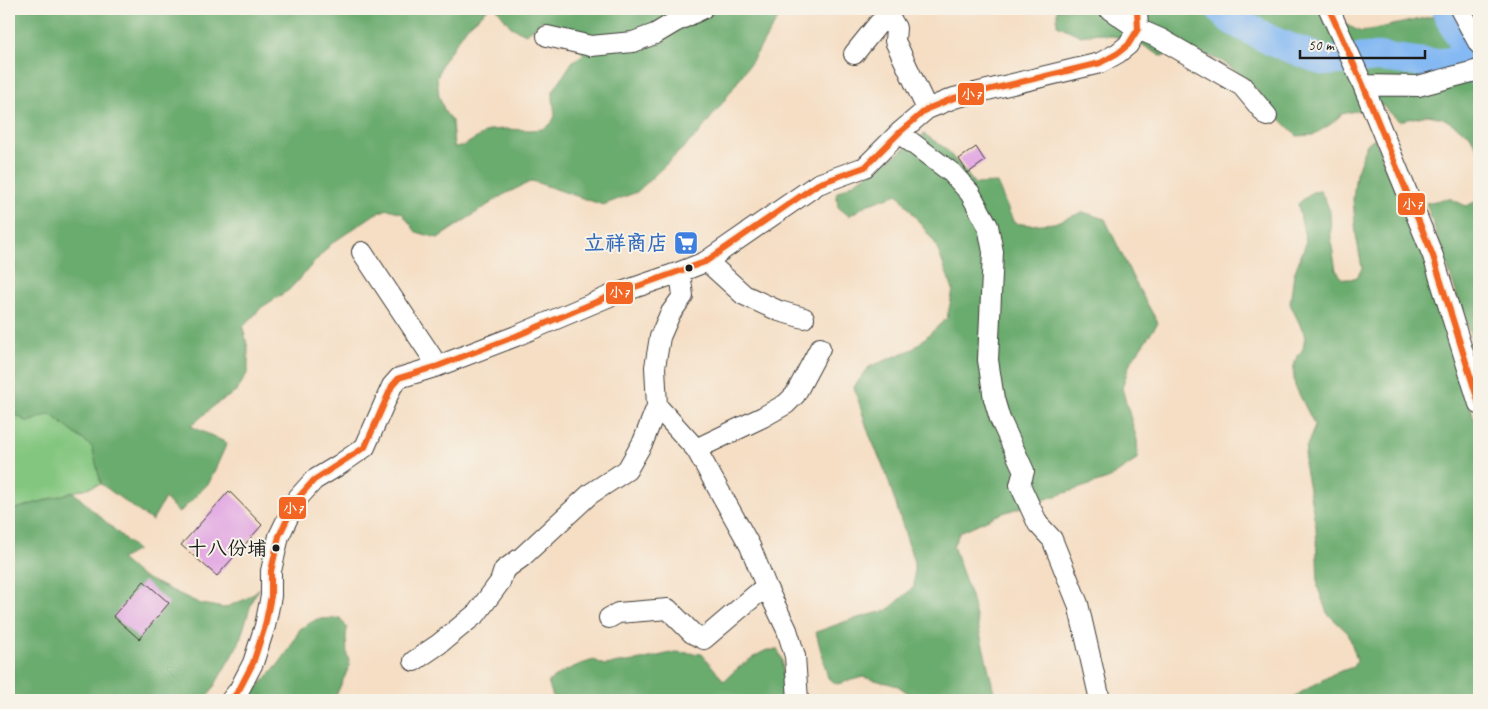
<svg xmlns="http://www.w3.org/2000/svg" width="1488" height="709" viewBox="0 0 1488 709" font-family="Caveat,'LXGW WenKai TC',sans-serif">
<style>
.green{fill:#83c67f;stroke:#50714e}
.forest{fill:#6aab6e;stroke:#436445}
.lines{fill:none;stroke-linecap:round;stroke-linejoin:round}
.river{stroke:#85b9f3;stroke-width:30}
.building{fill:#e1a5e2}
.minor-casing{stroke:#3d3935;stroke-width:22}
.minor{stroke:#fff;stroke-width:20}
.bus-1-casing{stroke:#f7f3e8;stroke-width:10}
.bus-1{stroke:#f26522;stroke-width:6}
.bus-dot{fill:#1c1c1c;stroke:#f7f3e8;stroke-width:2}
.labels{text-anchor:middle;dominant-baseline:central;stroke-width:4;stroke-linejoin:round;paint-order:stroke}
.bus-label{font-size:20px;fill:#1c1c1c;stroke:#f7f3e8;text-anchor:end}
.shop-label{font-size:21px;font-weight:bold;fill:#366cbe;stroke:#f7f3e8;text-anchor:end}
.line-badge{stroke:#f7f3e8;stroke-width:2}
.badge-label{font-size:14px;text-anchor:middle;font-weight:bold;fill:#fff}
</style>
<rect width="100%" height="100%" fill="#f7f3e8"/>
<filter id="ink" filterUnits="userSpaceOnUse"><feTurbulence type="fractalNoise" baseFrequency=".02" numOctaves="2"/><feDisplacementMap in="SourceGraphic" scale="10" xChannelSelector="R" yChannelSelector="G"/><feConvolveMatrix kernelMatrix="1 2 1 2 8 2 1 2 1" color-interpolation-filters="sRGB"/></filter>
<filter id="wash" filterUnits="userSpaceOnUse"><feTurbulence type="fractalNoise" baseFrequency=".0096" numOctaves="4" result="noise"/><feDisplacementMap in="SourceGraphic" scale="20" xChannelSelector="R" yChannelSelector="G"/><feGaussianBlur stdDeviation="1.12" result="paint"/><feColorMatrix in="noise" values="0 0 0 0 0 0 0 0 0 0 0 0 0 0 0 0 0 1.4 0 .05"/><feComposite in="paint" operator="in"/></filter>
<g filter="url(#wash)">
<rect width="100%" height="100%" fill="#f5dec4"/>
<path class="green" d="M9 411 28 422 50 414 93 447 101 484 9 511Z"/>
<path class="forest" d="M9 9H488L467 27 442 63 437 79 439 96 445 112 452 121 454 147 463 146 490 130 505 129 530 130 542 129 551 124 555 116 553 98V91L573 61 584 54 563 35 542 20 536 27 526 34 511 27 497 9H784L752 61 724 101 699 133 637 192 603 205 532 181 503 195 438 238 416 232 402 213 388 209 375 214 331 244 289 290 262 307 243 327 248 349V372L236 392 216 404 191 426 227 443 209 483 179 513 165 498 152 521 101 484 92 447 50 414 28 422 9 411Z
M1057 9H1316L1318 11 1361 32 1443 14 1442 9H1479V41L1471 46 1479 59V151L1469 134 1443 118 1428 115 1399 121 1382 105 1342 114 1331 124 1313 135 1297 136 1278 117 1249 81 1223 62 1197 51 1161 56 1136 41 1098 33 1081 36 1057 25Z
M924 134 945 148 975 184 997 183 1014 223 1030 225 1054 223 1083 212 1105 219 1135 282 1158 323 1130 363 1122 388 1137 440 1138 459 1108 479 1000 514 960 532 953 546 971 596 996 700H918L898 686 863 677 837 684 828 678 816 632 847 621 888 610 914 587V562L886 473 869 434 854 387 869 367 913 349 947 318 953 290 935 243 898 194 866 205 849 216 838 207 836 193C867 176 896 156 924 134Z
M1374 138 1417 239 1458 356 1479 438V700H1291L1300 693 1333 674 1353 667 1357 660 1348 633 1327 613 1318 588 1316 527 1304 463 1306 448 1315 426 1295 386 1293 369 1297 357 1303 349 1305 335 1290 304 1294 274 1306 243 1298 204 1312 192 1320 191 1325 199 1330 211 1331 241 1336 270 1343 279H1351L1358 276 1362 268 1356 235 1353 199 1356 174 1366 145Z
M1449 198 1466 206 1479 200V360L1426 203Z
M73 492 137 550 121 559 141 576 201 604 224 608 246 599 260 588 253 598 239 643 209 695 205 700H9V511Z
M340 618 347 628 346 637 347 654 350 665 334 700H246L278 665 288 651 300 629 317 619Z
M767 650H778L782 660 784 700H554L548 682C562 671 577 665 594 660L604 665 641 660 675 652 702 654 724 681C737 668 751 657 767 650Z"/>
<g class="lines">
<path class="river" d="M1221 9 1232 20 1272 41 1325 61 1380 57 1433 64 1471 59
M1446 9 1471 59 1479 72"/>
</g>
<g id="blocks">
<path class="building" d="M976 147 985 161 968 173 959 159Z
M229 491 262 525 217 576 181 545Z
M144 581 169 603 139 639 113 616Z"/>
</g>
</g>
<g filter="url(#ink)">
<use href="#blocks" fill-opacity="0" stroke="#3d3935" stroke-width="1"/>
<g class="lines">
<defs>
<path id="minor" d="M1109 9 1138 29 1161 39 1242 86 1267 116
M1329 9 1363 85 1433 256 1479 404
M1460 9 1479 44
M547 36 591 46 633 42 655 34 675 22 702 9
M854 54 879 23 887 20 892 21 896 28 895 41 927 109
M1363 85 1418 86 1479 70
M900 132 907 139 952 173 970 193 988 226 993 252 988 360 994 399 1000 419 1024 471 1020 485 1038 524 1052 539 1078 604 1100 700
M362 252 438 366
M705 262 711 265 744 295 779 311 804 318
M680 272 683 296 670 314 660 337 655 367 657 406 696 449 750 546 766 586 787 630 795 656 798 700
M696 449 763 417 786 404 795 395 820 348
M609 618 618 613 668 609 692 633 704 639 766 586
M414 661 439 644 477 613 500 582 504 570 522 557 590 494 627 470 643 442 657 406
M231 700 239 690 253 663 265 626 271 596V571L279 536 297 499 314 480 339 465 365 447 392 386 399 378 438 366 516 336 610 296 680 272 705 262 818 184 865 167 900 132 927 109 954 98 1100 63 1118 53 1128 45 1138 29 1137 9"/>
</defs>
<use href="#minor" class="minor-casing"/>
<use href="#minor" class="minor"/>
<defs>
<path id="bus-1" d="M1329 9 1363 85 1433 256 1479 404
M231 700 239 690 253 663 265 626 271 596V571L279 536 297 499 314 480 365 447 392 386 399 378 438 366 516 336 610 296 705 262 818 184 865 167 900 132 927 109 954 98 1100 63 1118 53 1128 45 1138 29 1137 9"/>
</defs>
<use href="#bus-1" class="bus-1-casing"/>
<use href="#bus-1" class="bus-1"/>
</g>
</g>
<defs>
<symbol id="supermarket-square" viewBox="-11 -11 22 22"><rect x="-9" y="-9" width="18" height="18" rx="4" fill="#3f7fe0" stroke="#f7f3e8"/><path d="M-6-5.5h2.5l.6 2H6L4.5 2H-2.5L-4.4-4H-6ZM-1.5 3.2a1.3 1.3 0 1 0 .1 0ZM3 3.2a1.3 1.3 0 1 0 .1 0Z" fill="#fff"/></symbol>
</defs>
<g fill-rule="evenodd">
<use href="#supermarket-square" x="672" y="229" width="28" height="28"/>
</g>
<g class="bus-dot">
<circle cx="689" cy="268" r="4.5"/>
<circle cx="276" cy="548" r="4.5"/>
</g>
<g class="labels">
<g class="bus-label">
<text x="267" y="548">十八份埔</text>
</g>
<g class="shop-label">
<text x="668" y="243">立祥商店</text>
</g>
</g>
<g class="line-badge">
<rect x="957" y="82" width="28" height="24" rx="5" fill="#f26522"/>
<rect x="1397" y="192" width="29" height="24" rx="5" fill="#f26522"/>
<rect x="605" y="281" width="29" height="24" rx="5" fill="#f26522"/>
<rect x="278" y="496" width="29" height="24" rx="5" fill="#f26522"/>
</g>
<g class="badge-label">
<text x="971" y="99">小7</text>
<text x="1412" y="209">小7</text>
<text x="619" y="297">小7</text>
<text x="293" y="513">小7</text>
</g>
<rect width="1488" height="709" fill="none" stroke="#f7f3e8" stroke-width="30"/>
<path d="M1300 50v8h125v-8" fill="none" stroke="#1c1c1c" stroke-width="2.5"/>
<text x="1308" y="50" font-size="15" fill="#1c1c1c" stroke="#f7f3e8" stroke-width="4" paint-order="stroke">50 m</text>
</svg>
